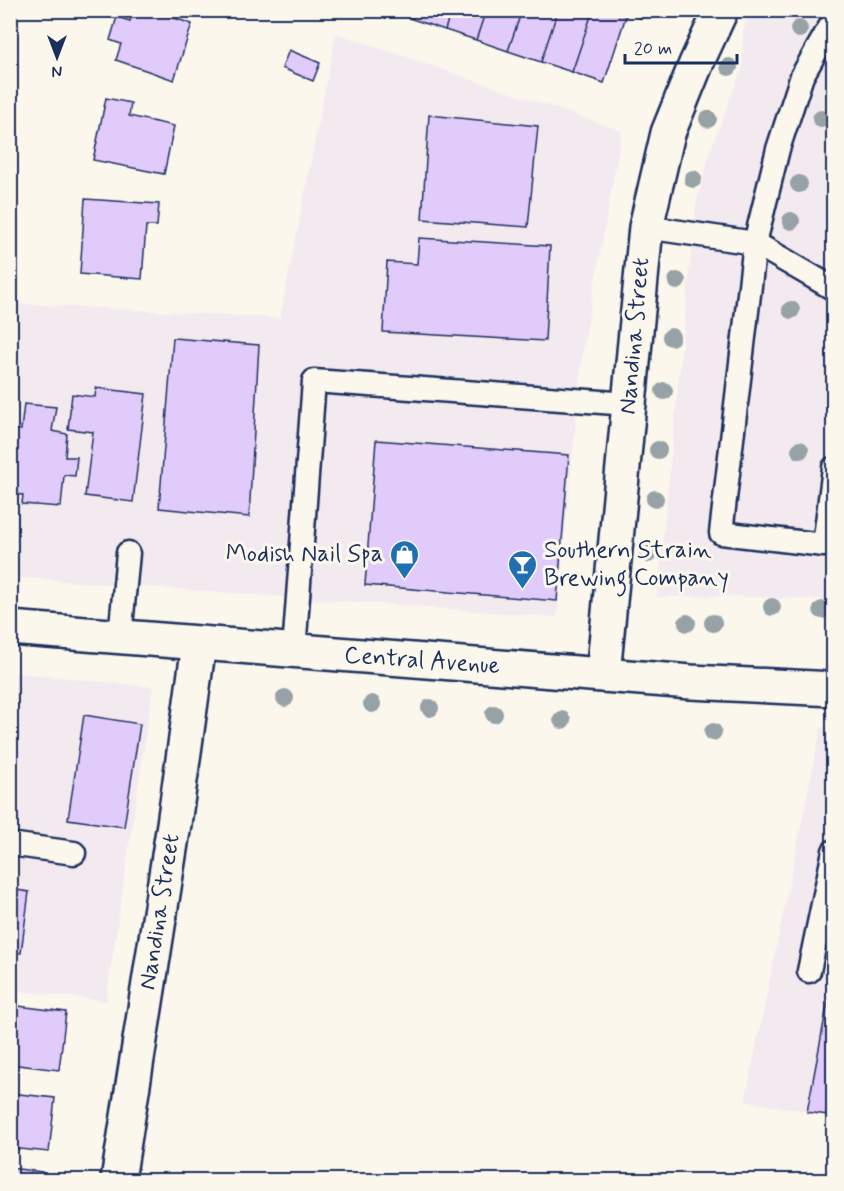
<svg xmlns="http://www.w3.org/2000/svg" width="844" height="1191" viewBox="0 0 844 1191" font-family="Mynerve,sans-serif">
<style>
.built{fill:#f3eaf0}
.building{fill:#e1cbfb;stroke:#1b2f5e;stroke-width:1.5}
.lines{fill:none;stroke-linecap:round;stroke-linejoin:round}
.service-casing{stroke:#1b2f5e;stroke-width:27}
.minor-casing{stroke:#1b2f5e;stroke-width:38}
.secondary-casing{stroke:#1b2f5e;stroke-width:38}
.service{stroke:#fbf7ec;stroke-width:22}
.minor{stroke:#fbf7ec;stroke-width:33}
.secondary{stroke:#fbf7ec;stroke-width:33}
.tree{fill:#97a2a6}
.labels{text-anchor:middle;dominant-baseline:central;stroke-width:6;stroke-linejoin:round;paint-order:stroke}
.street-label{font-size:24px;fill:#1b2f5e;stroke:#fbf7ec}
.poi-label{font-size:24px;fill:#1b2f5e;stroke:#fbf7ec;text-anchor:start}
</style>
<rect width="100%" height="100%" fill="#fbf7ec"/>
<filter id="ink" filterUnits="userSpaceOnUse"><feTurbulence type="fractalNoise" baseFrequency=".0167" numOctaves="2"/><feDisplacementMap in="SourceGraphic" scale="12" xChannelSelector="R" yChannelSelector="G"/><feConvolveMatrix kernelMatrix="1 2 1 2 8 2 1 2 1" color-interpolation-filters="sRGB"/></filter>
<g filter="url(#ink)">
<path class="built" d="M752 11H833V600L727 596 657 597 696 205 711 148 742 69 743 32 747 19Z
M336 33 622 131 583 349 557 617 11 577 10 303 280 318Z
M11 672 153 687 106 1001 11 990Z
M821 727 833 728V1116L745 1101Z"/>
<path class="building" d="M133 10H151L192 24 174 80 116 60 121 44 110 40 117 17 130 21Z
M386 10H415L412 19Z
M415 10H451L445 30 412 19Z
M451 10H486L476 40 445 30Z
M486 10H522L508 51 476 40Z
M522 10H558L541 62 508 51Z
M558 10H593L572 72 541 62Z
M593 10H608L626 16 604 83 572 72Z
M627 10H644L640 18Z
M289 50 320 63 313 81 282 68Z
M106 98 131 103 129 116 174 126 164 174 93 160Z
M429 115 538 126 528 227 422 219Z
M85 199 159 204 157 226H146L142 279 80 274Z
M419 238 550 246 545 341 383 332 387 262 417 264Z
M173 338 259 345 249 517 159 508Z
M96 388 146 394 133 502 85 496 93 432 68 429 72 394 95 397Z
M24 404 56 407 52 431 67 434 65 457H77L75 476 64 475 61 507 22 504 23 495 10 494V429L21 430Z
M376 440 569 455 557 601 365 585Z
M84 715 140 724 124 827 68 819Z
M10 889 29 892 21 953 10 952Z
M834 969V1116L807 1112Z
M10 1005 66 1012 59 1070 10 1064Z
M10 1093 55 1098 49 1152 10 1148Z
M10 1168 42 1172 41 1180H10Z"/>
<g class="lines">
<defs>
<path id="service" d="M834 20 802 76 778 149 755 243 721 533 824 545 834 468
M646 227 755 243 834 289
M120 637 128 553
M294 651 314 381 629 404
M10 844 74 853
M809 971 834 851"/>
<path id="minor" d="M603 675 646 227 668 133 696 64 721 10
M118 1180 174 824 199 644"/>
<path id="secondary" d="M10 628 691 682 834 689"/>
</defs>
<use href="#service" class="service-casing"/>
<use href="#minor" class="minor-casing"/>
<use href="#secondary" class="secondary-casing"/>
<use href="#service" class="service"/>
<use href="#minor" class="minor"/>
<use href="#secondary" class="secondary"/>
</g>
<g class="tree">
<circle cx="799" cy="29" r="9"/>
<circle cx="729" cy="67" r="9"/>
<circle cx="708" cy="119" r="9"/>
<circle cx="821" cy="119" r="9"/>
<circle cx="693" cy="179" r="9"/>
<circle cx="799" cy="184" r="9"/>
<circle cx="791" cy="221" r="9"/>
<circle cx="677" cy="281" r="9"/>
<circle cx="791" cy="310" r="9"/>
<circle cx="671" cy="337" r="9"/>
<circle cx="664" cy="391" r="9"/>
<circle cx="658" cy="450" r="9"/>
<circle cx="800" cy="450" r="9"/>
<circle cx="655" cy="499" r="9"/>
<circle cx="648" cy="554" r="9"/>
<circle cx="772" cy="607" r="9"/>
<circle cx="822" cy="610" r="9"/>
<circle cx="687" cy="623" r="9"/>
<circle cx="713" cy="623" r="9"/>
<circle cx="285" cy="698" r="9"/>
<circle cx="372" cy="704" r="9"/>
<circle cx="430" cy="708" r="9"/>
<circle cx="494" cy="714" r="9"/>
<circle cx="562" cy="720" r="9"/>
<circle cx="713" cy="732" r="9"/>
</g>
</g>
<defs>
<symbol id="shop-pin" viewBox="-11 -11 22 30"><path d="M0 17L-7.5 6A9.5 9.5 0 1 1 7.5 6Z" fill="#1f6fb2" stroke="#fbf7ec"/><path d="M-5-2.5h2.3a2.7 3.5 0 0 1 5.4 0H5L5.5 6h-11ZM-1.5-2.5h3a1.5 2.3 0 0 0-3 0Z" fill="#fff"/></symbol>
<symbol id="bar-pin" viewBox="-11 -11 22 30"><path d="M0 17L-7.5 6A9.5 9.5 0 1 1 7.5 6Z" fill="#1f6fb2" stroke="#fbf7ec"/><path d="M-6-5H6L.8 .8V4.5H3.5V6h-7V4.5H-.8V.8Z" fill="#fff"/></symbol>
</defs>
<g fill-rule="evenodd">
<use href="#shop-pin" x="388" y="538" width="33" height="45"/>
<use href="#bar-pin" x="506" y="548" width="33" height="45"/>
</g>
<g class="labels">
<g class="street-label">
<text transform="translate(635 336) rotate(-85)">Nandina Street</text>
<text transform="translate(422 661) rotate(4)">Central Avenue</text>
<text transform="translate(160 912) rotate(-81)">Nandina Street</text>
</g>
<g class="poi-label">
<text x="544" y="550">Southern Strain<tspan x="544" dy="28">Brewing Company</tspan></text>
<text x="383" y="554" text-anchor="end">Modish Nail Spa</text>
</g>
</g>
<rect width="844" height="1191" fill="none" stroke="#fbf7ec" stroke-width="36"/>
<rect x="18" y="18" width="808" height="1155" fill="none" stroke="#1b2f5e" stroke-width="2" filter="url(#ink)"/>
<g transform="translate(57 57) rotate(180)" stroke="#fbf7ec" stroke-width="4.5" paint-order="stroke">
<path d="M0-4.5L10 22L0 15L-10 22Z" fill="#1b2f5e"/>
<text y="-9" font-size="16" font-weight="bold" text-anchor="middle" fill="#1b2f5e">N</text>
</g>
<path d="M625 54v9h112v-9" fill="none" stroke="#1b2f5e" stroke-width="3"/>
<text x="634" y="54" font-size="18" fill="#1b2f5e" stroke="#fbf7ec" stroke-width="4.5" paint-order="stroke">20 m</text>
</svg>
